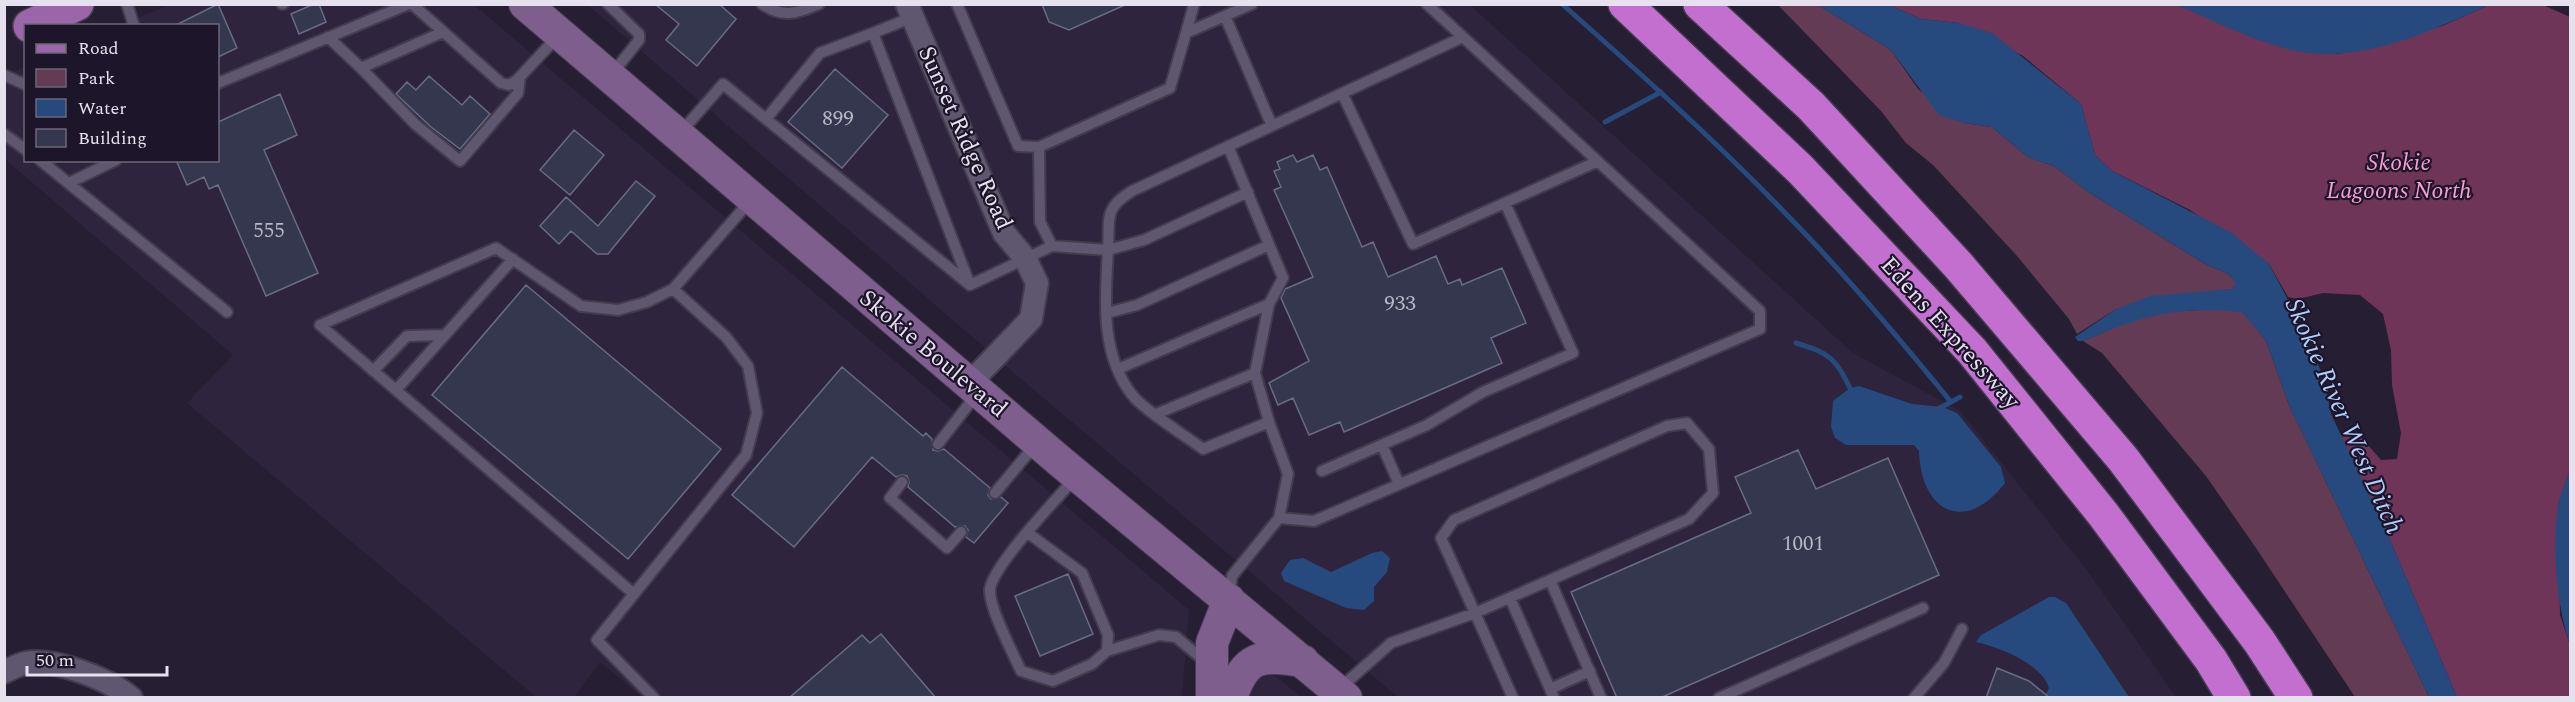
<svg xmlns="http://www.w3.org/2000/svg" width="2575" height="702" viewBox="0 0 2575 702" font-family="Spectral,serif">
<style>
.built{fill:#2e243e}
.green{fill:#643b54}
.forest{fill:#6e3559}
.water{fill:#264a7d}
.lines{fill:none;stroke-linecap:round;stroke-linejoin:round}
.stream{stroke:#264a7d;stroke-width:5}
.building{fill:#34374d;stroke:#696c85;stroke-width:1.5}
.lane-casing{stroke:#423c4d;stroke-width:14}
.street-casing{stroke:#423c4d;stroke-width:26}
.secondary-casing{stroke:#423c4d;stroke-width:34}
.primary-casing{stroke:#423c4d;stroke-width:36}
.highway-casing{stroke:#423c4d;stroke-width:36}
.lane{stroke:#5f576f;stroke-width:10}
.street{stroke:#5f576f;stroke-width:22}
.secondary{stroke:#7d5e8c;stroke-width:32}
.primary{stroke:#9a65a9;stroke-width:33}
.highway{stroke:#c26fd0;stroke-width:33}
.labels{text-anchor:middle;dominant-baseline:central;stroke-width:4.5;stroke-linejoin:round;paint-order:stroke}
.number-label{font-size:21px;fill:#b9b6c6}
.street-label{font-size:24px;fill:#e5e1ef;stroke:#1d1529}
.park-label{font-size:24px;font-style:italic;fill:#f79dd3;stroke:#1d1529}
.water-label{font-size:26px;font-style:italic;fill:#afcfff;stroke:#1d1529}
</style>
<rect width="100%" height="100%" fill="#261f33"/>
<path class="built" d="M169 5H474L1189 610 1182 697H642L600 662 574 697H536L187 403 233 355 5 159V76L25 67 26 160H218V26L121 25Z
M588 5H1470L1853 353 1960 411 2086 569 2176 697H1398L1020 378Z
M1258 662 1301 697 1240 698Z"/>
<path class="green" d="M1778 5H1818L1891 50 1918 89 1964 123 1992 127 2028 157 2054 166 2090 193 2207 265 2227 273 2237 283 2232 289 2116 309 2077 334 2069 319 2017 256 1933 165 1906 143 1881 111Z
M2218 309 2242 311 2266 341 2289 405 2429 697H2355L2256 548 2206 476 2102 353 2083 341 2129 321 2164 312Z"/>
<path class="forest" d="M1889 5H2177L2289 49 2338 54 2442 26 2489 5H2543L2570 17V470L2558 504 2560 615 2570 645V697H2457L2387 533 2340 434 2355 430 2381 460 2397 459 2401 433 2392 385 2391 350 2383 314 2360 295 2323 293 2298 299 2288 297 2269 264 2190 210 2112 171 2095 155 2081 104 2023 56 1959 23 1921 19Z"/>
<path class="water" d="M1818 5H1889L1921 19 1959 23 1992 33 2081 104 2095 155 2112 171 2232 233 2269 264 2298 319 2324 378 2331 414 2387 533 2457 697H2429L2289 405 2266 341 2242 312C2179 305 2140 316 2083 341H2078L2075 337 2116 309 2150 296 2232 289 2236 283 2227 273 2207 265 2090 193 2054 166 2028 157 1992 127 1964 123 1939 115 1891 50Z
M2177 5H2489C2427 32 2358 67 2287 49 2249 39 2213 20 2177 5Z
M1859 386 1912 404 1942 407 1957 413 2001 467 2005 483C1965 535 1921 512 1919 451L1914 445H1846L1835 438 1831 427 1833 401 1850 388Z
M2570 470V645C2556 602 2552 552 2558 506 2560 494 2566 482 2570 470Z
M1382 551 1390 558 1387 572 1374 587V601L1364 610 1346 608 1284 581 1281 573 1290 560 1303 558 1331 572 1372 553Z
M2049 597H2055L2066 603 2129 697H2050L2046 694 2049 688C2042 664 1999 647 1976 642L1981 635Z"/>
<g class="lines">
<path class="stream" d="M1562 4C1640 73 1717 142 1789 217 1846 275 1899 338 1951 402L1960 397
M1605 122 1661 92
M1796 343C1832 354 1835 358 1852 392
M1936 410 1951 402"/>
</g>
<path class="building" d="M218 4 237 48 218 57V26H174Z
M314 4H319L326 22 299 34 291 14Z
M655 4H719L736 19 697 66 666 40 679 24Z
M1042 4H1127L1069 30 1049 22Z
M835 69 888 115 842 168 788 122Z
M429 76 462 105 470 96 490 114 460 149 431 127 396 94 407 82 416 90Z
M280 94 297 135 264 150 318 273 266 296 218 185 209 189 204 177 187 185 176 160H218V122Z
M574 130 604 155 570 195 540 170Z
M1293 155 1297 162 1313 155 1320 170 1327 167 1362 247 1373 242 1388 277 1436 256 1448 284 1460 279 1462 285 1502 268 1526 323 1491 338 1502 363 1344 432 1340 422 1309 435 1293 398 1278 405 1269 383 1309 361 1281 298 1285 289 1313 277 1274 190 1281 187 1274 171 1280 169 1277 162Z
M636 181 655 196 608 254H597L571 231 559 244 540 226 566 197 598 226Z
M526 285 721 449 628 559 432 395Z
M842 367 923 436 926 433 932 439 933 450 938 451 944 449 990 488 988 495 991 499 1001 497 1008 503 974 543 966 537 968 530 965 526 955 527 908 487 909 482 907 476 902 475 896 477 872 457 794 547 732 495Z
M1798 450 1816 489 1888 458 1939 575 1660 698H1617L1571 592 1751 513 1735 477Z
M1068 574 1093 634 1040 656 1015 596Z
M881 634 936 698H789L862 635 870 643Z
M1997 668 2029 681 2050 698H1986Z"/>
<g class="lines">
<defs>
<path id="lane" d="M127 4 134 26
M282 4H283
M412 4 501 83 509 85 517 80 559 35
M608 4 639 34V40L612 74
M762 4C783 18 796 14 819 4
M957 4 1018 146 1039 147 1040 222 1052 246
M1194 4 1186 33 1252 4
M1427 4 1463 37
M1225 16 1272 126
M873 33 913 17
M328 37 361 68 443 32
M361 68 415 124 460 161 518 93 520 77
M4 75 26 85
M218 83 409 4
M1342 93 1413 244 1596 162
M766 119 820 53 873 33 970 285
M681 132 723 84 970 285 1052 246 1108 250C1105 299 1100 355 1133 396 1145 411 1186 436 1203 449L1269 422 1288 474 1279 518 1232 576 1229 596
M4 134 26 150
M1228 146 1283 278 1269 304 1255 373 1269 422
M1039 147 1170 88 1186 33
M40 160 227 312
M69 183 116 160
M1248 192 1144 240 1108 250C1110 218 1103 209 1132 191L1463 37 1760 311V329L1314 521 1279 518
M1107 313 1137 305 1269 245
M1118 369 1269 304
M373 371 407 336 445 335
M396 390 513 259
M1156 414 1255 373
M1687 423 1709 449 1713 493 1689 519 1475 613 1441 538 1454 520 1667 426Z
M938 444 976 395
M1382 445 1399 484
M1322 471 1427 425 1483 392 1573 353 1505 203
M902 482 890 498 947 548 961 532
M995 493 1035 445
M1028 533 1082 573 1108 635 1107 651 1092 664 1053 681 1021 671C1013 653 988 606 990 589 993 565 1057 499 1075 478
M1550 580 1601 698
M634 594 746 455 757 413 748 366 726 337 673 289
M1510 598 1554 698
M1107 651 1159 635 1176 637 1206 662
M1339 689 1391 643 1475 613 1513 698
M1550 689 1590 671
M654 698 597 640 634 594 320 325 496 248 581 306 618 310 647 302 673 289 750 201
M1719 698 1923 608
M1914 698 1944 663 1962 629"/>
<path id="street" d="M907 4 1004 233 1025 258 1037 283 1031 319 969 384
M4 672C11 669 19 664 26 663 53 657 111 680 131 698"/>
<path id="secondary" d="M525 4 1062 463 1346 698
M1212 698V643L1229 600
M1231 698C1246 654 1260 655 1303 661"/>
<path id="primary" d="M30 26 77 4"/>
<path id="highway" d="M1625 4 1800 169 1972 351 2103 514 2211 660 2234 698
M1700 4 1811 106 1958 265 2123 459 2259 641 2296 698"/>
</defs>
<use href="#lane" class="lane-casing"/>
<use href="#street" class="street-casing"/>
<use href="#secondary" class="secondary-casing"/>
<use href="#primary" class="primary-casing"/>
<use href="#highway" class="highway-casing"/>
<use href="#lane" class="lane"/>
<use href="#street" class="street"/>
<use href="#secondary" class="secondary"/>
<use href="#primary" class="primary"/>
<use href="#highway" class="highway"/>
</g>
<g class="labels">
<g class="number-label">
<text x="838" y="119">899</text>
<text x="269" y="231">555</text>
<text x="1400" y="304">933</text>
<text x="1803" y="544">1001</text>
</g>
<g class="street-label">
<text transform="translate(965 138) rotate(66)">Sunset Ridge Road</text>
<text transform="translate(1950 333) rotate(48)">Edens Expressway</text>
<text transform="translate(933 354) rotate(40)">Skokie Boulevard</text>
</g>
<g class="park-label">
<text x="2399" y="163">Skokie<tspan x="2399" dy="28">Lagoons North</tspan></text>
</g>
<g class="water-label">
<text transform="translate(2344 416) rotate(66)">Skokie River West Ditch</text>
</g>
</g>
<rect width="2575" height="702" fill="none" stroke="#e5e1ef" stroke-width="12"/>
<rect x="24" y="24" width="195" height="138" fill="#1d1529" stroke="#6d6778" stroke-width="1.5"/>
<rect x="36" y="44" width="30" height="9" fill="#9a65a9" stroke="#6d6778" stroke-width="1.5"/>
<text x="78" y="54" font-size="18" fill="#e5e1ef">Road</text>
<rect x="36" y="69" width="30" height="18" fill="#643b54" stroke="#6d6778" stroke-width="1.5"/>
<text x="78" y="84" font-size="18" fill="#e5e1ef">Park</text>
<rect x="36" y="99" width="30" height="18" fill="#264a7d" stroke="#6d6778" stroke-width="1.5"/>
<text x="78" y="114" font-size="18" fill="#e5e1ef">Water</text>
<rect x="36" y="129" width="30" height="18" fill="#34374d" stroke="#6d6778" stroke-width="1.5"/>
<text x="78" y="144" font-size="18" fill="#e5e1ef">Building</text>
<path d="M27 666v9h140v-9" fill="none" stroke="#e5e1ef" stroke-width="3"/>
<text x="36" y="666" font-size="18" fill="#e5e1ef" stroke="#1d1529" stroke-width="4.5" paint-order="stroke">50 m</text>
</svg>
